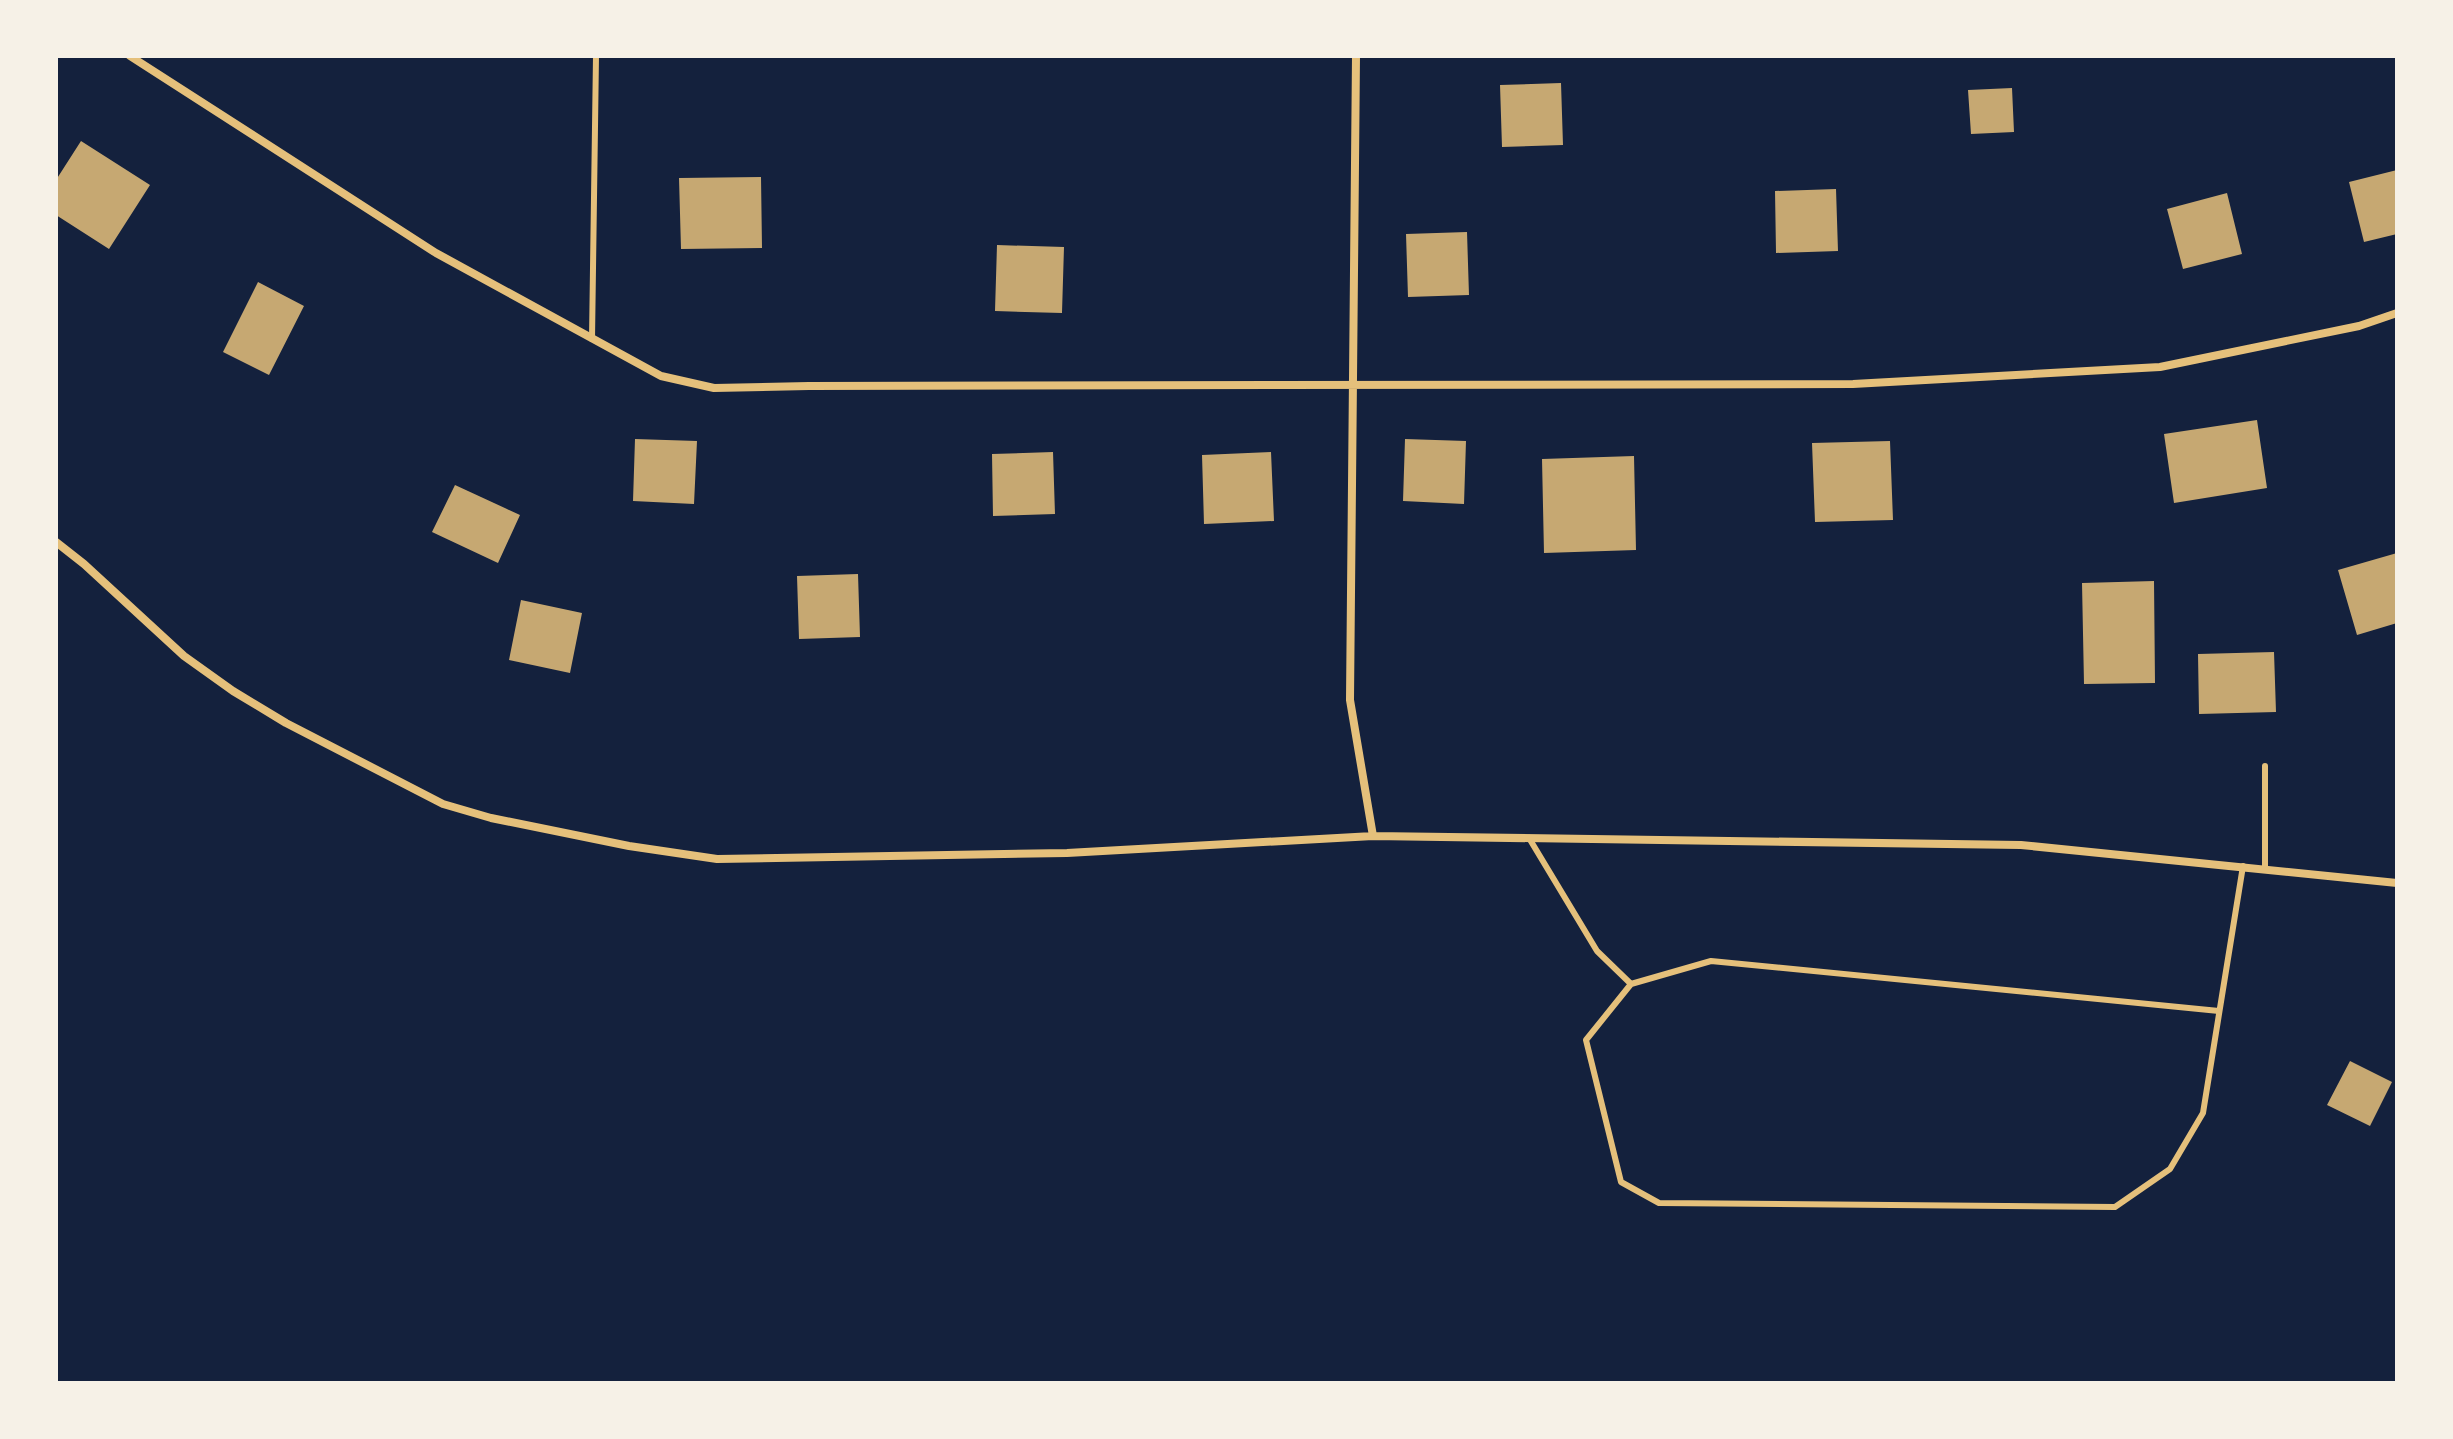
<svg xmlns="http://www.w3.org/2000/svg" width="2453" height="1439" viewBox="0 0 2453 1439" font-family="'PT Sans',sans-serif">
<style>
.building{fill:#c6a872}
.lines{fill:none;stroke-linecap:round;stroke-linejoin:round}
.service{stroke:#e5c07b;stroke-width:6}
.minor{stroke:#e5c07b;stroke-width:8}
</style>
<rect width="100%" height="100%" fill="#14213d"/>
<path class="building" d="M1561 83 1563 145 1502 147 1500 85Z
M2012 88 2014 132 1971 134 1968 90Z
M81 141 150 185 109 249 56 215V180Z
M2397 170V234L2364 242 2349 182Z
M761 177 762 248 681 249 679 178Z
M1836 189 1838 251 1776 253 1775 191Z
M2227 193 2242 254 2183 269 2167 209Z
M1467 232 1469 295 1408 297 1406 234Z
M997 245 1064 247 1062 313 995 311Z
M258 282 304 306 269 375 223 352Z
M2257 420 2267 488 2174 503 2164 434Z
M635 439 697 441 694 504 633 501Z
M1405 439 1466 441 1464 504 1403 501Z
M1890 441 1893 520 1815 522 1812 443Z
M1053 452 1055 514 993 516 992 454Z
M1271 452 1274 521 1204 524 1202 455Z
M1634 456 1636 550 1544 553 1542 459Z
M455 485 520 515 498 563 432 532Z
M2397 553V623L2357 635 2338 570Z
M858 574 860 637 799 639 797 576Z
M2154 581 2155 683 2084 684 2082 583Z
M521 600 582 613 570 673 509 660Z
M2274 652 2276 712 2199 714 2198 654Z
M2350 1061 2392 1082 2370 1126 2327 1105Z"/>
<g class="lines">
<path class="service" d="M592 339 596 56
M1529 838 1597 951 1631 984
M2265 868V766
M2219 1011 1711 961 1631 984 1586 1040 1621 1182 1659 1203 2115 1207 2170 1169 2203 1113 2243 866"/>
<path class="minor" d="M130 56 436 253 661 376 714 388 809 386 1853 384 2160 367 2359 326 2397 313
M1356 56 1350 700 1373 836
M56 542 84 564 184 656 233 691 286 723 443 804 491 818 629 846 717 859 1067 853 1373 836 2021 845 2397 883"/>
</g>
<rect width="2453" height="1439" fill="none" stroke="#f6f1e7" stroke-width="116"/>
</svg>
